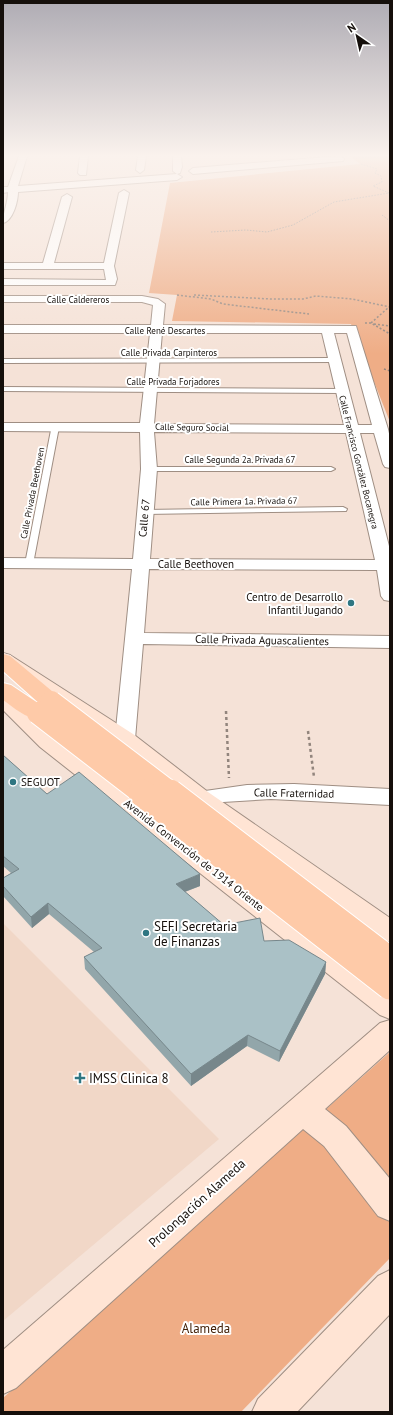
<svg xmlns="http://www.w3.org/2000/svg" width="393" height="1415" viewBox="0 0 393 1415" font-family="'PT Sans',sans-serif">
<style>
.built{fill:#f1d7c7}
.green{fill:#efad86}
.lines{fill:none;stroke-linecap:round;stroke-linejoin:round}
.service-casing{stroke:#9f8e83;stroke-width:2}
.minor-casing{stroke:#9f8e83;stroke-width:2}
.secondary-casing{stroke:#9f8e83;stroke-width:2}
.primary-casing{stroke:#fff;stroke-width:2}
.path-far2{stroke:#92857d;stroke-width:1;stroke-dasharray:1.5 1.5;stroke-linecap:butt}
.path-far1{stroke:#92857d;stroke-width:1.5;stroke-dasharray:2 2;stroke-linecap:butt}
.path{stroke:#92857d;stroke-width:2.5;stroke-dasharray:3 3;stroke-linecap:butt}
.service{fill:#fff;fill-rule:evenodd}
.minor{fill:#fff;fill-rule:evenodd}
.secondary{fill:#ffe4d4;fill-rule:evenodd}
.primary{fill:#fecaa8;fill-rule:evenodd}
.primary-bridge-far1-casing{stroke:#fff;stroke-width:24;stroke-linecap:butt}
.primary-bridge-casing{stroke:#fff;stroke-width:29;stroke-linecap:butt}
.primary-bridge-far1{stroke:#fecaa8;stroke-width:22}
.primary-bridge{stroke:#fecaa8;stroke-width:27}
.wall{fill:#92a6aa}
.shaded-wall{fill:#77878b}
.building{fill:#aac1c6;stroke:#77878b}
.poi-dot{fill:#2f7682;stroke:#fff;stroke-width:1.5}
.labels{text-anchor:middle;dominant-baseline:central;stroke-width:4;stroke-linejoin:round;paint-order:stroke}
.far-street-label{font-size:9px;fill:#150f0b;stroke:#fff}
.street-label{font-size:11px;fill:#150f0b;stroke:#fff}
.poi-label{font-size:11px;fill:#150f0b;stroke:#fff;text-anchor:end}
.near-poi-label{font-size:13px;fill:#150f0b;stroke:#fff;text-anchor:start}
.near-street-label{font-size:13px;fill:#150f0b;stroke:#fff}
.near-park-label{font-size:13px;fill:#422007;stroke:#fff}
</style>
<rect width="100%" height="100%" fill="#f5e2d7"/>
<path class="built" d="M3 923 219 1139 3 1321Z"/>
<path class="green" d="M350 156H390V422L351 324 172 321 177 295 149 293 170 183 360 164Z
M390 1052V1258L241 1412H3V1398Z"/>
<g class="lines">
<defs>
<path id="service" d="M3 359 334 358 337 360 334 362 3 363Z
M3 387 342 389 345 391 342 393 3 391Z
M52 425 59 427 33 564 29 567 25 564Z
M146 467H331L335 469 331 471H146Z
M343 507 347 509 346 511 145 514 141 512 145 510Z"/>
<path id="minor" d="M19 156H27L18 186 177 174 182 177 177 180 18 192C18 201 13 221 3 223 3 212 8 203 8 192L3 193V187H8Z
M80 156H88L86 175H80L78 173Z
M138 156H146L144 170 140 173 136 170Z
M173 156H181L182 167 180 173 177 174 173 171Z
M340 156 344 159 343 161 193 174 189 171 193 168Z
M124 190 129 193 114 266 117 279 115 285H3V279L106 280 104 269H3V263H43L62 197 67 194 72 197 54 263H104L119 193Z
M3 296H142L158 299 165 304 163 325 356 326 388 429 390 438V468L385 467 383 464 374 433H360L390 550V601L384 600 381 596 377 570 149 569 144 633 390 636V648L143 644 135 739 132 744 125 746 118 744 115 739 132 569 3 568V558L133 559 141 469 140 432 3 431V423H140L150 333H3V325H151L153 305 142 302H3ZM162 333H322L344 425 154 424ZM334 333H347L372 425H358ZM154 432 346 433 375 560 150 559 157 469Z
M294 784 390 789V805L271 799 223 802 199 806 191 803 188 798 191 793 247 785Z"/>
<path id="secondary" d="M3 653 10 655 133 734 208 792 390 918V942L380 939 190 804 117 744 3 668Z
M3 691 11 693 56 737 390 991V1019L380 1015 40 747 3 710Z
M390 1020V1050L325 1109 346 1126 390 1179V1221L378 1216 324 1146 303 1129 16 1388 3 1394V1350L380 1023Z
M390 1270V1314L297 1412H252L258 1399 378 1276Z"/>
<path id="primary" d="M3 654 10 656 59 697 62 702 59 707 51 709 44 707 49 713 46 718C29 722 16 709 3 700V683L11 685 41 705 3 671Z"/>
</defs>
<use href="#service" class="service-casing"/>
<use href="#minor" class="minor-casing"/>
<use href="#secondary" class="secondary-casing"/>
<use href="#primary" class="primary-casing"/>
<path class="path-far2" d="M353 158 390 157
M361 164 377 169 375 173 381 176 382 182 373 186 389 193
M382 215 390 221
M390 225V230
M211 232 246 230 267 232 293 225 334 202 389 193"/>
<path class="path-far1" d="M177 295 211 299 223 304 309 314
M194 295 271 299H303L316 296 352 299 390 307
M365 323H371L390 334
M371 323 389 307
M374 324 390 326
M384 369 390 371"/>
<path class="path" d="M226 711 229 778
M308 731 314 777"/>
<use href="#service" class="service"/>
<use href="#minor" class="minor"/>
<use href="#secondary" class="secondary"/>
<use href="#primary" class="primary"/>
<defs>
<path id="primary-bridge-far1" d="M51 702 172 794
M38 713 143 794"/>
<path id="primary-bridge" d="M142 793 390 986
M170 793 390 961"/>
</defs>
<use href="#primary-bridge-far1" class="primary-bridge-far1-casing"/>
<use href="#primary-bridge" class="primary-bridge-casing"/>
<use href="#primary-bridge-far1" class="primary-bridge-far1"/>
<use href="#primary-bridge" class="primary-bridge"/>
</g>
<path class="wall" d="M3 755 47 794 200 886 185 892 224 925 264 941 326 962 325 974 279 1062 247 1046 191 1086 85 969 84 957 94 952 49 914 32 928 3 896V878L11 873 3 866Z"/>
<path class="shaded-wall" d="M200 874V886L176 895V884Z
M48 903 49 914 32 928 31 917Z
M326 962 325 974 279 1062 280 1051Z
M248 1035 247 1046 191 1086V1074Z"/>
<path class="building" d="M3 755 47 794 79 772 200 874 176 884 224 925 260 918 264 941 289 940 326 962 280 1051 248 1035 191 1074 84 957 102 948 48 903 31 917 3 886V878L19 869 3 856Z"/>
<linearGradient id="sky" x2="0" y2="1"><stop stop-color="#afacb4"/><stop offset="0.44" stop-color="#faf2ed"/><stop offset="1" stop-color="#faf2ed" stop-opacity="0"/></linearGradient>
<rect width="393" height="354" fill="url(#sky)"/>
<g class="poi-dot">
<circle cx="351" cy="603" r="4"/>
<circle cx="13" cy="782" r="4"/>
<circle cx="146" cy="933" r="4"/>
<path d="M78 1072h4v4h4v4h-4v4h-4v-4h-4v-4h4z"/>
</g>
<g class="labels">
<g class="far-street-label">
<text x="78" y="299">Calle Caldereros</text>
<text x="165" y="330">Calle René Descartes</text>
<text x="169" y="352">Calle Privada Carpinteros</text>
<text x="173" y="381">Calle Privada Forjadores</text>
<text transform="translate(192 427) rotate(1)">Calle Seguro Social</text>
<text x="240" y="459">Calle Segunda 2a. Privada 67</text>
<text transform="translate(359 462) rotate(76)">Calle Francisco González Bocanegra</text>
<text transform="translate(32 493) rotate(-79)">Calle Privada Beethoven</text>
<text transform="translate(244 501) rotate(-1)">Calle Primera 1a. Privada 67</text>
</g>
<g class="street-label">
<text transform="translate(144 518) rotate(-85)">Calle 67</text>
<text x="196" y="564">Calle Beethoven</text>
<text transform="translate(262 640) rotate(1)">Calle Privada Aguascalientes</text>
<text transform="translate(294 793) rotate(1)">Calle Fraternidad</text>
<text transform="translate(194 855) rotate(38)">Avenida Convención de 1914 Oriente</text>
</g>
<g class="poi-label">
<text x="343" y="597">Centro de Desarrollo<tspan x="343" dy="13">Infantil Jugando</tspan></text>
<text x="21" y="782" text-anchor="start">SEGUOT</text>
</g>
<g class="near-poi-label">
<text x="154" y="926">SEFI Secretaria<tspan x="154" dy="15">de Finanzas</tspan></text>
<text x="89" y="1078">IMSS Clinica 8</text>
</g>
<g class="near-street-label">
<text transform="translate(197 1203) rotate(-42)">Prolongación Alameda</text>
</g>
<g class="near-park-label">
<text x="206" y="1328">Alameda</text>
</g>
</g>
<rect width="393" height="1415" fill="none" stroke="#150f0b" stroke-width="8"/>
<g transform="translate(357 36) rotate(326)" stroke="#ffffff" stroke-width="3" paint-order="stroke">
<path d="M0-3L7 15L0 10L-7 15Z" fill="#150f0b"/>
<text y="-6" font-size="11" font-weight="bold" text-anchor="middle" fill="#150f0b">N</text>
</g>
</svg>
